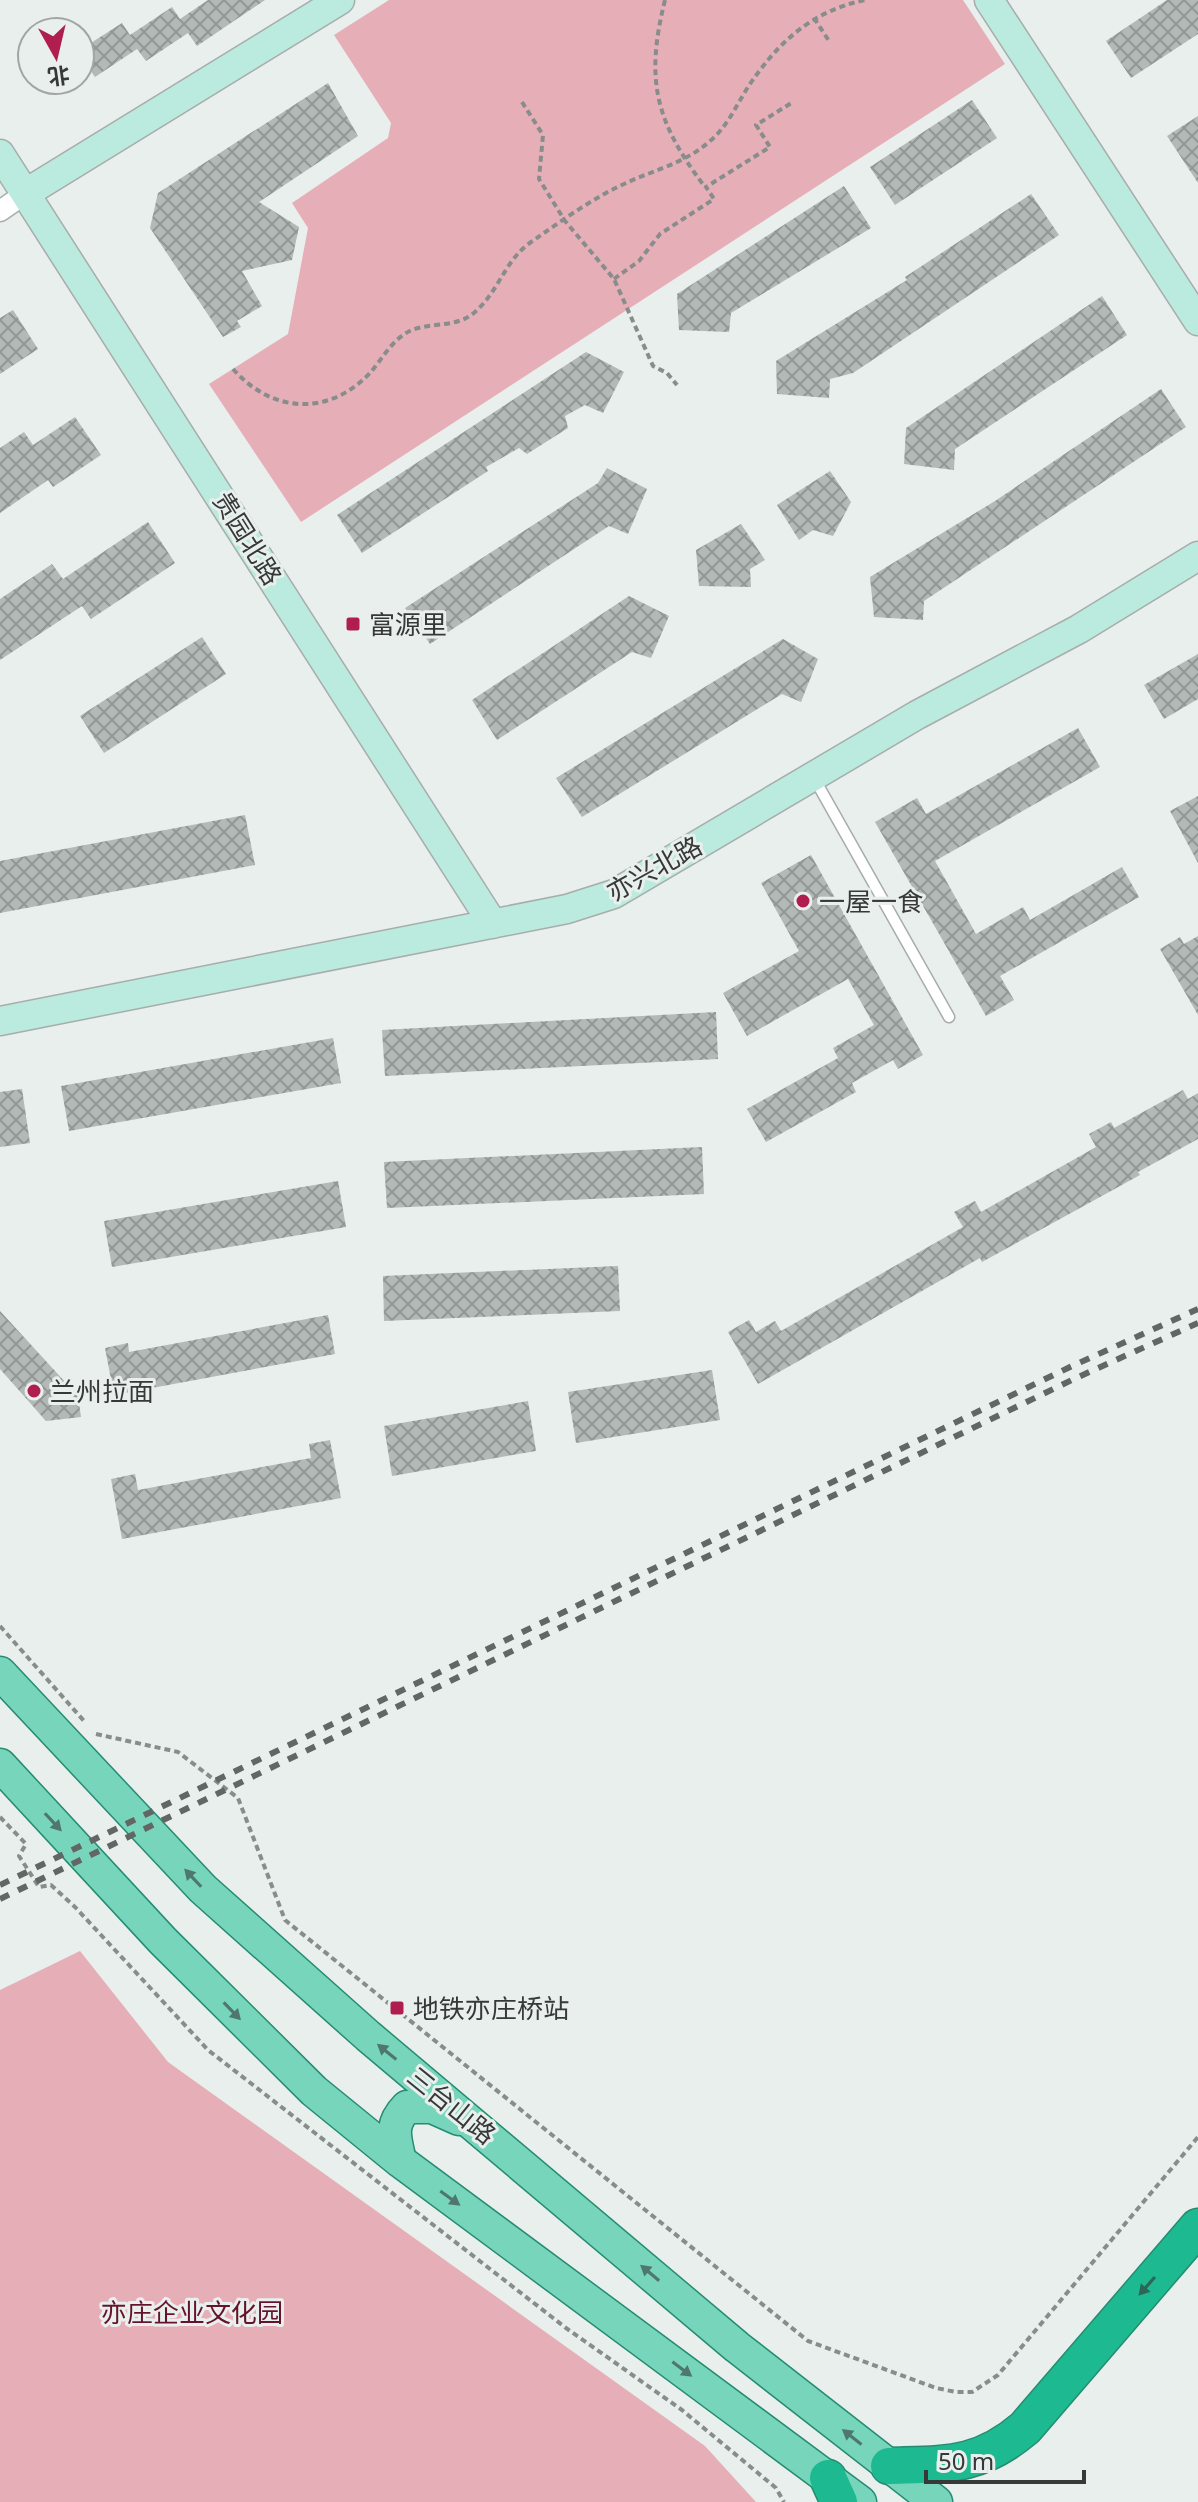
<svg xmlns="http://www.w3.org/2000/svg" width="1198" height="2502" viewBox="0 0 1198 2502" font-family="'Noto Sans','Noto Sans SC',sans-serif">
<style>
.park{fill:#e6afb8}
.building{fill:url(#building-cross-hatch)}
.lines{fill:none;stroke-linecap:round;stroke-linejoin:round}
.lane-casing{stroke:#a7adaa;stroke-width:13}
.street-casing{stroke:#a7adaa;stroke-width:23}
.secondary-casing{stroke:#a7adaa;stroke-width:31}
.primary-casing{stroke:#268c71;stroke-width:35}
.highway-casing{stroke:#268c71;stroke-width:39}
.path{stroke:#888d8b;stroke-width:4;stroke-dasharray:6 4;stroke-linecap:butt}
.lane{stroke:#fff;stroke-width:10}
.street{stroke:#fff;stroke-width:20}
.secondary{stroke:#bbeade;stroke-width:28}
.primary{stroke:#77d5bc;stroke-width:32}
.highway{stroke:#1db990;stroke-width:36}
.rail{stroke:#626665;stroke-width:6;stroke-dasharray:10 10;stroke-linecap:butt}
.oneway{fill:#50776d}
.oneway2{fill:#2d6657}
.poi-dot{fill:#af1e4e;stroke:#e8efec;stroke-width:3}
.labels{text-anchor:middle;dominant-baseline:central;stroke-width:6;stroke-linejoin:round;paint-order:stroke}
.street-label{font-size:26px;fill:#363938;stroke:#e8efec}
.poi-label{font-size:26px;fill:#363938;stroke:#e8efec;text-anchor:start}
.park-label{font-size:26px;fill:#65122c;stroke:#e8efec}
</style>
<defs>
<pattern id="building-cross-hatch" width="8" height="8" patternUnits="userSpaceOnUse" patternTransform="scale(2)"><rect width="8" height="8" fill="#b2b9b6"/><path d="M0 0l8 8M0 8l8-8" fill="none" stroke="#929795"/></pattern>
</defs>
<rect width="100%" height="100%" fill="#e8efec"/>
<path class="park" d="M389 0H963L1005 64 301 522 209 384 288 334 308 228 292 203 388 138 391 123 334 35Z
M80 1951 168 2062 705 2446 756 2502H0V1990Z"/>
<path class="building" d="M208 0H265L197 46 188 33 146 61 137 49 95 77 80 55V50L122 23 130 35 172 7 180 19Z
M1167 0H1198V34L1131 78 1106 41Z
M328 83 358 136 259 202 299 227 292 260 242 271 262 306 237 321 241 327 223 337 150 228 158 193Z
M972 100 997 138 895 205 870 167Z
M1198 116V183L1167 136Z
M844 186 871 228 731 313 729 332 679 330 677 294Z
M1031 194 1059 235 853 373 830 379 829 398 777 394 776 361 907 280 905 277Z
M1102 296 1127 335 955 449 954 470 904 464 906 428Z
M13 310 38 349 0 374V318Z
M586 352 624 372 603 413 585 405 565 416 568 428 527 454 519 448 486 467 488 471 362 553 337 515Z
M1161 389 1186 427 924 601 923 620 874 617 870 577 995 501Z
M75 417 101 455 53 487 48 480 0 513V448L24 432 33 445Z
M607 468 647 489 628 534 609 526 430 644 405 608 598 483Z
M830 471 851 502 833 536 813 530 799 540 777 505Z
M148 522 175 563 91 619 82 606 0 660V599L52 564 63 579Z
M741 524 765 560 750 569 751 587 699 586 696 550Z
M629 596 669 616 651 658 632 652 497 740 472 700Z
M202 637 226 674 104 753 80 716Z
M783 639 818 659 801 702 782 694 582 817 556 778Z
M1198 654V699L1164 719 1144 685Z
M1078 728 1100 767 935 861 976 934 1023 907 1030 920 1122 867 1139 897 1000 976 1014 1000 986 1016 875 822 917 798 926 814Z
M1198 796V863L1170 811Z
M245 815 255 865 0 913V861Z
M811 855 923 1055 898 1069 893 1060 852 1083 856 1092 766 1142 747 1109 838 1058 833 1048 874 1025 848 979 747 1036 723 993 799 951 761 883Z
M1198 936V1015L1160 949 1180 937 1184 944Z
M716 1012 718 1059 385 1076 382 1030Z
M333 1038 341 1083 69 1131 61 1086Z
M22 1089 30 1143 0 1147V1092Z
M1183 1090 1188 1099 1198 1093V1139L1138 1172 1140 1175 982 1262 980 1258 758 1384 728 1332 749 1320 756 1332 775 1321 781 1331 963 1227 954 1212 975 1201 981 1212 1096 1147 1089 1134 1111 1122 1114 1128Z
M702 1147 704 1194 387 1208 384 1162Z
M338 1181 346 1227 112 1267 104 1221Z
M618 1266 620 1311 384 1321 383 1276Z
M0 1311 78 1396 81 1417 46 1421 0 1369Z
M328 1315 335 1354 114 1395 105 1348 128 1343 129 1352Z
M712 1370 720 1420 576 1443 568 1392Z
M528 1401 536 1451 392 1476 384 1426Z
M330 1440 341 1498 122 1539 111 1479 135 1474 138 1490 311 1458 309 1444Z"/>
<g class="lines">
<defs>
<path id="lane" d="M814 778 949 1017"/>
<path id="street" d="M0 211 26 193"/>
<path id="secondary" d="M989 0 1198 321
M0 154 493 924
M26 193 340 0
M0 1021 567 909 614 894 917 715 1079 629 1198 556"/>
<path id="primary" d="M0 1673 203 1889 368 2036 737 2347 936 2502
M0 1765 163 1941 314 2091 400 2161 860 2502
M400 2161C395 2138 389 2125 407 2107H432L459 2119"/>
<path id="highway" d="M889 2466C947 2464 979 2467 1025 2428L1198 2227
M828 2478 839 2502"/>
</defs>
<use href="#lane" class="lane-casing"/>
<use href="#street" class="street-casing"/>
<use href="#secondary" class="secondary-casing"/>
<use href="#primary" class="primary-casing"/>
<use href="#highway" class="highway-casing"/>
<path class="path" d="M665 0C645 80 655 121 705 187
M814 18 829 41
M522 102 543 135 539 179 565 221 614 279 653 366 667 373 677 385
M614 279 639 261 660 234 714 199 706 187 770 147 756 125 793 102
M233 369C272 413 328 417 370 373 383 358 393 338 412 330 433 322 457 328 475 312 499 291 505 260 531 242 560 222 591 199 624 184 653 170 684 164 710 141 727 127 736 106 748 87 778 42 812 11 865 0
M0 1626 84 1721
M96 1734 178 1752 238 1798 285 1920 808 2341 936 2388 956 2392H972L998 2375 1198 2137
M0 1817 26 1844 19 1856 39 1887 51 1885 75 1907 208 2050 566 2328 682 2410 776 2488 784 2502"/>
<use href="#lane" class="lane"/>
<use href="#street" class="street"/>
<use href="#secondary" class="secondary"/>
<use href="#primary" class="primary"/>
<use href="#highway" class="highway"/>
<path class="rail" d="M0 1885 1070 1367 1198 1309
M0 1899 1076 1378 1198 1323"/>
</g>
<defs><path id="oneway-solid" d="M-6-.8H1V-3.2L6.5 0L1 3.2V.8H-6Z" transform="scale(2)"/></defs>
<g class="oneway">
<use href="#oneway-solid" transform="translate(53 1822) rotate(47)"/>
<use href="#oneway-solid" transform="translate(193 1878) rotate(-133)"/>
<use href="#oneway-solid" transform="translate(232 2011) rotate(46)"/>
<use href="#oneway-solid" transform="translate(387 2052) rotate(-141)"/>
<use href="#oneway-solid" transform="translate(450 2198) rotate(36)"/>
<use href="#oneway-solid" transform="translate(650 2273) rotate(-140)"/>
<use href="#oneway-solid" transform="translate(682 2369) rotate(37)"/>
<use href="#oneway-solid" transform="translate(852 2437) rotate(-142)"/>
</g>
<use class="oneway2" href="#oneway-solid" transform="translate(1147 2286) rotate(131)"/>
<g class="poi-dot">
<rect x="345" y="616" width="16" height="16" rx="4"/>
<circle cx="803" cy="901" r="8"/>
<circle cx="34" cy="1391" r="8"/>
<rect x="389" y="2000" width="16" height="16" rx="4"/>
</g>
<g class="labels">
<g class="street-label">
<text transform="translate(248 538) rotate(58)">贵园北路</text>
<text transform="translate(654 868) rotate(-29)">亦兴北路</text>
<text transform="translate(452 2105) rotate(39)">三台山路</text>
</g>
<g class="poi-label">
<text x="369" y="624">富源里</text>
<text x="819" y="901">一屋一食</text>
<text x="50" y="1391">兰州拉面</text>
<text x="413" y="2008">地铁亦庄桥站</text>
</g>
<g class="park-label">
<text x="192" y="2312">亦庄企业文化园</text>
</g>
</g>
<g transform="translate(56 56) rotate(172)"><circle r="38" fill="#e8efec" stroke="#a1a6a4" stroke-width="2"/>
<path d="M0-6L14 30L0 20L-14 30Z" fill="#af1e4e"/>
<text y="-12" font-size="22" font-weight="bold" text-anchor="middle" fill="#363938">北</text>
</g>
<path d="M926 2470v12h158v-12" fill="none" stroke="#363938" stroke-width="4"/>
<text x="938" y="2470" font-size="24" fill="#363938" stroke="#e8efec" stroke-width="6" paint-order="stroke">50 m</text>
</svg>
